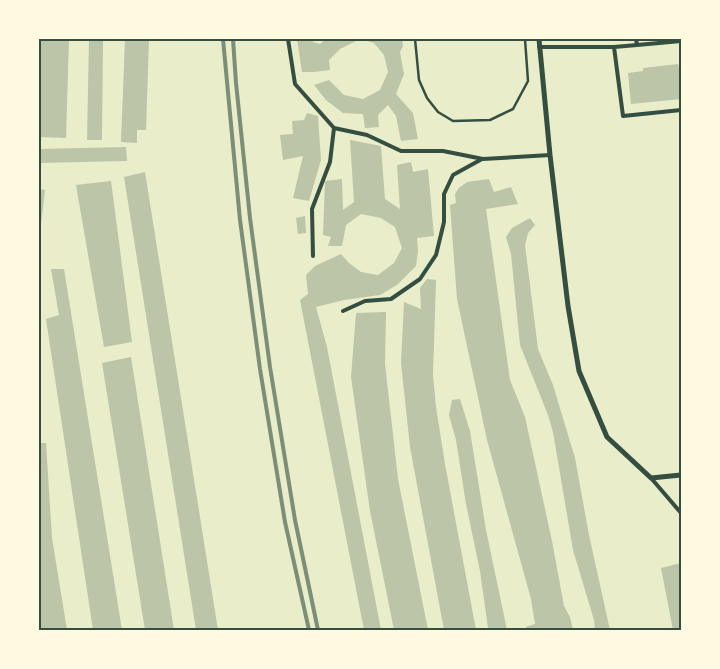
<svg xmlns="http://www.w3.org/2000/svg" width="720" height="669" viewBox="0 0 720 669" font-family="Inter,sans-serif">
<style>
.building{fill:#bcc5a7}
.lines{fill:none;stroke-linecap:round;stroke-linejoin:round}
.path{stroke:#344e41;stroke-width:2.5}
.service{stroke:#344e41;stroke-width:4}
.minor{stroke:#344e41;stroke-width:5}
.rail{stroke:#7c8e77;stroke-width:4}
.neatline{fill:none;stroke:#344e41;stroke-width:2}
</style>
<rect width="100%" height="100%" fill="#e9edc9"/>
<path class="building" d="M39 39H69L66 138 39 137Z
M89 39H103L102 140H87Z
M125 39H149L146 130H137V143L121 142Z
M297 39H312L313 42 320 44 326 39H360L340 49 329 60 330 70 314 72H302Z
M360 39H402L403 46 400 52 404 74 396 94 413 113 418 139 401 141 396 116 388 105 378 115 379 127 365 128 363 114 343 113 326 100 314 85 329 80 344 95 363 99 380 90 388 72 384 55 374 43Z
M678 64 679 68H681V99L631 104 628 73 643 71V68Z
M307 113 318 116 321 160 309 201 293 198 303 156 283 160 280 135 293 134 292 121 304 120Z
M350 140 381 146 385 199 400 209 397 165 411 162 413 172 428 169 434 236 417 238 418 251 416 266 397 285 380 295 344 300 316 307 327 347 381 630H364L300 300 308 294 306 275 315 266 341 254 349 263 361 272 378 275 394 263 402 248 395 227 381 218 361 214 346 225 342 246H328L331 237 323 235 325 181 342 179 343 210 354 202Z
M126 147 127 161 39 163V149Z
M145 172 218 630H196L124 177Z
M489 179 494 192 511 187 518 204 486 209 510 380 525 417 552 541 564 606 570 617 573 630H527L526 627 535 624 531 599 487 440 457 299 450 205 456 203 455 194 459 188 467 182Z
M111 181 132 342 104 347 76 185Z
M39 189 45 190 40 233H39Z
M305 216 306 233 298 234 296 218Z
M530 218 535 225 528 233 525 245 538 349 553 385 575 458 589 535 610 630H595L594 620 573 550 553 432 548 415 520 345 511 254 506 237 512 228Z
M51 269H64L122 630H93L46 319 59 315Z
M427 279 436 280 433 375 436 407 445 464 476 630H444L410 447 401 363 404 302 421 309 420 288Z
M386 312 385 364 398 479 428 630H394L370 511 351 377 356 313Z
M131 357 174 630H145L102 363Z
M460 399 470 431 486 530 507 630H488V628L480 571 466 504 456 440 449 415 452 400Z
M39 443H46L52 538 67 630H39Z
M681 563V630H673L661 568Z"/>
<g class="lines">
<path class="path" d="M415 39 419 80 427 98 438 112 453 121 490 120 513 109 528 81 525 39"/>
<path class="service" d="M288 39 295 84 334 128 367 135 401 151H443L483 159 550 155
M637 45 681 41
M539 47H614L637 45 636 39
M614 47 623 116 681 110
M313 256 312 209 330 162 334 128
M343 311 365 301 391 299 420 279 436 255 444 222V194L453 175 482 159
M651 478 681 513"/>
<path class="minor" d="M539 39 550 155 568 306 579 371 607 437 651 478 681 475"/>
<path class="rail" d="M223 39 240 220 260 369 285 522 309 630
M233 39 236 83 250 218 270 367 295 520 318 630"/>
</g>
<rect width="720" height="669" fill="none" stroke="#fefae0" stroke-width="80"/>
<rect x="40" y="40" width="640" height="589" class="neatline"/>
</svg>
